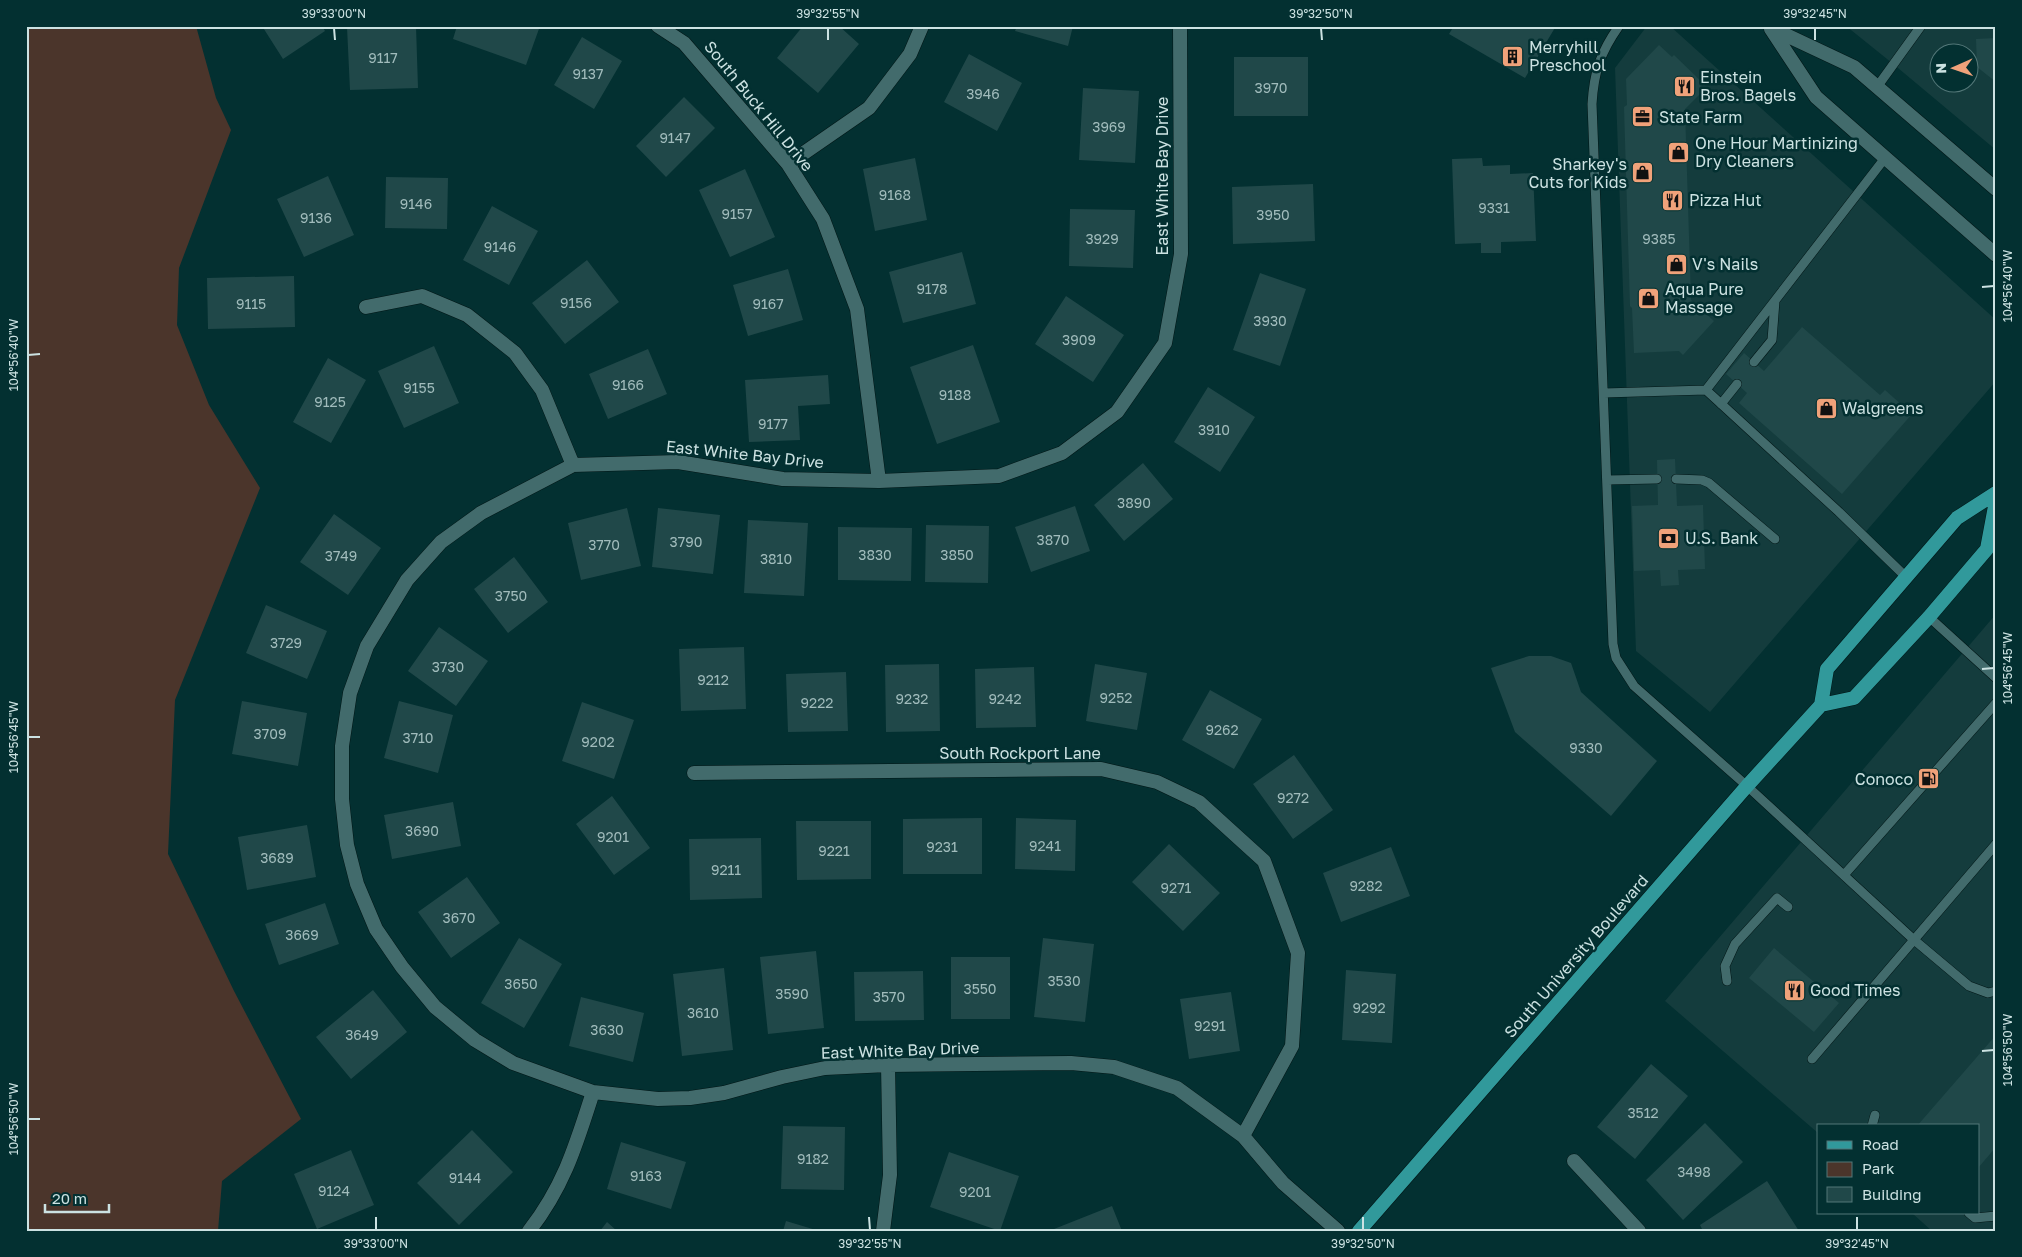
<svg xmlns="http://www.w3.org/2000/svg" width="2022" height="1257" viewBox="0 0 2022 1257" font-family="'Golos Text',sans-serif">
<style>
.built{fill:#143c3d;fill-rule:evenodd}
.green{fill:#4b352b}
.building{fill:#204849}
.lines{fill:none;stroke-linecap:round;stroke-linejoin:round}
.service-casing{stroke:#021616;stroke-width:10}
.minor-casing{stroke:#021616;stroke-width:15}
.secondary-casing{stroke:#021616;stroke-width:15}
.primary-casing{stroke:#021616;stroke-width:15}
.service{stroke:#426b6c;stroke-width:9}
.minor{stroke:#426b6c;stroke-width:14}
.secondary{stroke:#426b6c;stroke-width:14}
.primary{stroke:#31999b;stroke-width:14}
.ticks{fill:none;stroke:#cce2e2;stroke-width:2}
.labels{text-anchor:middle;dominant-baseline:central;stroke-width:5;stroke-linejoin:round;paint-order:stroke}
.number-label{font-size:14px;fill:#a1bcbc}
.poi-label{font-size:16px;fill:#cce2e2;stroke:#033031;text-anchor:start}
.street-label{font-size:16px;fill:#cce2e2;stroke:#033031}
.neatline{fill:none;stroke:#cce2e2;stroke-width:2}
.ticks-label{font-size:12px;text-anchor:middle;fill:#cce2e2}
</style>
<rect width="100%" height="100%" fill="#033031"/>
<path class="built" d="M1647 26H1670L1996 320V381L1710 712 1636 651 1615 68Z
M1846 26H1996V150L1892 63ZM1940 52H1970V82H1940Z
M1996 614V1231H1932L1912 1213H1978V1126H1818V1133L1665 1001Z"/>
<path class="green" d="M26 26H196L216 98 231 130 179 268 177 325 209 405 260 488 175 700 168 854 234 991 301 1119 222 1181 218 1231H26Z"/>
<path class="building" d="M262 26H322L325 31 283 59Z
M416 26 418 88 350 90 347 27Z
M457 26H540L526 65 453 39Z
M803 26H839L859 44 818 93 777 58Z
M1017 26H1073L1068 46 1015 31Z
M1454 26H1556L1525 78 1449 34Z
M582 37 622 61 594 109 554 85Z
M1996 38V82L1977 67 1976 39Z
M1659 45 1672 57 1674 55 1707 87 1685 109 1691 300 1714 321 1683 355 1679 351 1634 353 1632 308 1630 306 1624 107 1627 105 1626 79Z
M969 54 1022 83 997 131 944 102Z
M1234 57H1308V116H1234Z
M1083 88 1139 91 1135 163 1079 160Z
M684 97 715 128 666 177 636 146Z
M915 158 927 220 875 231 863 169Z
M1482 158 1483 166 1510 165V174L1533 173 1536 241 1501 242V253H1481V243L1455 244 1452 159Z
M745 169 775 237 730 257 699 190Z
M328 176 354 235 304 257 277 199Z
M386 177 448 178 447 229 385 228Z
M1313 184 1315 241 1233 244 1232 187Z
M492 206 538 231 509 285 463 260Z
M1070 209 1135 210 1133 268 1069 266Z
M962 252 976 304 903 323 889 272Z
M587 260 619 302 565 344 532 303Z
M788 269 803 320 748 336 733 285Z
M1260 273 1306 289 1280 366 1233 350Z
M294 276 295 327 208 329 207 278Z
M1066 296 1124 335 1093 382 1035 344Z
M1802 327 1880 395 1885 390 1912 414 1842 494 1739 403 1747 393 1726 374 1744 353 1764 371Z
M973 345 1000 422 937 444 910 367Z
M434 346 459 403 404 428 378 371Z
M648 349 667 394 608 419 589 374Z
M328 358 366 380 331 443 293 422Z
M828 375 830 404 798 406 800 440 749 442 745 380Z
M1208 387 1255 417 1220 472 1174 442Z
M1675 459 1677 506 1703 505 1705 569 1678 570 1679 585 1661 586 1660 570 1634 571 1632 506 1658 505 1657 460Z
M1143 463 1173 499 1124 541 1094 505Z
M1075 506 1090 551 1031 572 1015 527Z
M627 508 641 566 581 580 568 523Z
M658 508 720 515 713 574 652 567Z
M334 514 381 548 348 595 300 562Z
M748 520 808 523 804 596 744 593Z
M926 525 989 526 988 583 925 582Z
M838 527 912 528 911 581 838 580Z
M514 557 548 602 508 633 474 589Z
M266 605 327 631 307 679 246 653Z
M439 627 488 661 456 706 408 671Z
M744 647 746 709 681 711 679 649Z
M1529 656H1551L1571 663 1581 692 1657 761 1611 816 1515 732 1491 668Z
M939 664 940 731 886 732 885 665Z
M1095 664 1147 673 1137 730 1086 721Z
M1034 667 1036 727 976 728 975 669Z
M846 672 848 731 788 732 786 674Z
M1210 690 1262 719 1234 769 1182 740Z
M242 701 307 713 298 766 232 754Z
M399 701 453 715 438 773 384 758Z
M582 702 634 720 614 779 562 761Z
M1294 755 1333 810 1293 839 1253 784Z
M612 796 650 848 614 875 576 824Z
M453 802 461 846 392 859 384 815Z
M982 818V874H903V819Z
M1016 818 1076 820 1075 871 1015 869Z
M796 821H871V879L797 880Z
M307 825 316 877 247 890 238 837Z
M761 838 762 898 690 900 689 839Z
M1169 844 1220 893 1183 931 1132 882Z
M1391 847 1410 896 1341 922 1323 873Z
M467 877 500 923 451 958 418 912Z
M325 903 339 944 279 965 265 924Z
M519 938 562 964 524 1028 481 1003Z
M1043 938 1094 944 1085 1022 1034 1017Z
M1774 948 1839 1003 1814 1032 1749 978Z
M816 951 824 1028 768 1034 760 957Z
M951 957H1010V1019H951Z
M724 968 733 1050 682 1056 673 974Z
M1346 970 1396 974 1392 1043 1342 1040Z
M923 971 924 1020 855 1021 854 972Z
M373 990 407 1032 351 1079 316 1037Z
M1231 992 1240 1051 1189 1059 1180 999Z
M581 997 644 1013 633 1062 569 1046Z
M1996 1035V1147L1978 1168V1126H1917Z
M1651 1064 1688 1096 1635 1159 1597 1127Z
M1705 1123 1743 1162 1683 1220 1646 1180Z
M783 1126 845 1127 844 1190 781 1189Z
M472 1130 513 1172 459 1225 417 1183Z
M621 1142 686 1162 671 1209 607 1189Z
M351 1150 374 1205 317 1229 294 1174Z
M949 1152 1019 1176 1000 1231 930 1207Z
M1767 1181 1799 1231H1703L1700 1225Z
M1112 1206 1122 1231H1049Z
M786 1221 816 1230V1231H783Z
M607 1222 617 1231H600Z"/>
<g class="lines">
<defs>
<path id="service" d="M1619 26C1600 53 1594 72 1592 104L1613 644 1616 658 1634 686 1747 786 1913 939 1969 986 1988 993 1996 991
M1877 87 1921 26
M1754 362 1772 340 1775 301
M1706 390 1885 158
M1604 393 1706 390 1839 512 1906 577
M1721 404 1737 384
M1676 479 1702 480 1709 483 1775 539
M1607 480 1657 479
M1929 617 1996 678
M1844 875 1996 703
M1727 981 1725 966 1735 944 1777 898 1788 907
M1812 1059 1996 844
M1872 1126 1875 1115
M1969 1213 1975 1218 1996 1216"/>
<path id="minor" d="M658 26 684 43 788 164 823 219 857 309 879 481
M1180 26 1181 254 1165 343 1117 412 1062 453 999 476 879 481 783 479 678 462 573 465 481 513 441 542 407 580 367 646 350 693 342 746V799L347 845 357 884 376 929 402 967 435 1007 475 1040 513 1063 593 1092 658 1099 690 1098 724 1093 782 1077 825 1068 888 1065 1071 1063 1114 1067 1177 1088 1243 1136 1283 1183 1338 1231
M788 164 869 108 910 54 922 26
M366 307 422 296 467 315 515 353 542 390 573 465
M694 773 1101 769 1157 782 1199 802 1264 861 1298 953 1292 1046 1243 1136
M1574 1161 1639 1231
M529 1231C564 1186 576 1145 593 1092
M883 1231 890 1175 888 1065"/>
<path id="secondary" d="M1771 28 1854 67 1996 189
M1771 29 1816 97 1996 255"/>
<path id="primary" d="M1821 705 1854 698 1929 617 1987 549 1996 501
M1359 1231 1747 786 1821 705 1827 669 1957 518 1996 493"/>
</defs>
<use href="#service" class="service-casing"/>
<use href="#minor" class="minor-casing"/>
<use href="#secondary" class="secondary-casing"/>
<use href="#primary" class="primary-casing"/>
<use href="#service" class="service"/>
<use href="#minor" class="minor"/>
<use href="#secondary" class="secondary"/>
<use href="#primary" class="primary"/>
</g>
<path class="ticks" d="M334 28 335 40M828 28V40M1321 28 1322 40M1815 28V40M1982 287 1994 286M28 355 40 354M1982 669 1994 668M28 737H40M1982 1051 1994 1050M28 1119H40M376 1217V1230M869 1217 870 1230M1363 1217V1230M1857 1217V1230"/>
<defs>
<symbol id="building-square" viewBox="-11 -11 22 22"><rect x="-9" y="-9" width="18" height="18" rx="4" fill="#f0a27a" stroke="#033031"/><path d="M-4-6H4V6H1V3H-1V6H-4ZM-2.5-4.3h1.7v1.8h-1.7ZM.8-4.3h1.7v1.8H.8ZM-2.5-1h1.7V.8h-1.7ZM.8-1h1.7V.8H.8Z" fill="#111"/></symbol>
<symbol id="restaurant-square" viewBox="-11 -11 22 22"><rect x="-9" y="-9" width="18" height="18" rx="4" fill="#f0a27a" stroke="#033031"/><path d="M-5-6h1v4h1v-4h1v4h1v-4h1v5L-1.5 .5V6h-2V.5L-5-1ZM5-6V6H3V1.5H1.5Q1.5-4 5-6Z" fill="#111"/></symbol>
<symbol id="office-square" viewBox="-11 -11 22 22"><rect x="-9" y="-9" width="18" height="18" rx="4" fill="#f0a27a" stroke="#033031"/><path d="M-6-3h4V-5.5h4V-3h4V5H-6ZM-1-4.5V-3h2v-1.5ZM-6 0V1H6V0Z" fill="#111"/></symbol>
<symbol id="shop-square" viewBox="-11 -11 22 22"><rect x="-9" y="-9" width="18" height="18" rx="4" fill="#f0a27a" stroke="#033031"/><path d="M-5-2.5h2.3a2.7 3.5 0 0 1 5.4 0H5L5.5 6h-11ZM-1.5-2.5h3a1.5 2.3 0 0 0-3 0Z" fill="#111"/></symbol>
<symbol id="bank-square" viewBox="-11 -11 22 22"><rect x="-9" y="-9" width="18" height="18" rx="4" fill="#f0a27a" stroke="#033031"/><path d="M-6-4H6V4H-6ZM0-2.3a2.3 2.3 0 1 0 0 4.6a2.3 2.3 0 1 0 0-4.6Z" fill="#111"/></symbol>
<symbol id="fuel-square" viewBox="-11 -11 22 22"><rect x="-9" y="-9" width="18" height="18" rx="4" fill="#f0a27a" stroke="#033031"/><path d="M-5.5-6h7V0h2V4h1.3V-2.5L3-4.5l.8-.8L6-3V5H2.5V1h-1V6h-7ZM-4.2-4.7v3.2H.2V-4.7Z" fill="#111"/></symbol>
</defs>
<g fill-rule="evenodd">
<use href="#building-square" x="1500" y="44" width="25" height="25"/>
<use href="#restaurant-square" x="1672" y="74" width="25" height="25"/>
<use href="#office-square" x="1630" y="104" width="25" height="25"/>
<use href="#shop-square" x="1666" y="140" width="25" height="25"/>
<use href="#shop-square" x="1630" y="160" width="25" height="25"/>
<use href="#restaurant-square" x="1660" y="188" width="25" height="25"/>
<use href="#shop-square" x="1664" y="252" width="25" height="25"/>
<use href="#shop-square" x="1636" y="286" width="25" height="25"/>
<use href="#shop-square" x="1814" y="396" width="25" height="25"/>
<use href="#bank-square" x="1656" y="526" width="25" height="25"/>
<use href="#fuel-square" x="1916" y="766" width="25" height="25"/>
<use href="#restaurant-square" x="1782" y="978" width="25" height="25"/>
</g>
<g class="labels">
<g class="number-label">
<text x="383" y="57">9117</text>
<text x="588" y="73">9137</text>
<text x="1271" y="87">3970</text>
<text x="983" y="93">3946</text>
<text x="1109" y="126">3969</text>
<text x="675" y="137">9147</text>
<text x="895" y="194">9168</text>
<text x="416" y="203">9146</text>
<text x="1494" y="207">9331</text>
<text x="737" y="213">9157</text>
<text x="1273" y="214">3950</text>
<text x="316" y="217">9136</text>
<text x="1102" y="238">3929</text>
<text x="1659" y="238">9385</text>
<text x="500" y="246">9146</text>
<text x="932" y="288">9178</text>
<text x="576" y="302">9156</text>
<text x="251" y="303">9115</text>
<text x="768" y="303">9167</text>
<text x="1270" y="320">3930</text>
<text x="1079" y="339">3909</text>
<text x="628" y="384">9166</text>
<text x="419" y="387">9155</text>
<text x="955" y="394">9188</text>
<text x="330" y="401">9125</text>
<text x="773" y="423">9177</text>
<text x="1214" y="429">3910</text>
<text x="1134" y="502">3890</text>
<text x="1053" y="539">3870</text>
<text x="686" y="541">3790</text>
<text x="604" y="544">3770</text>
<text x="875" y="554">3830</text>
<text x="957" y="554">3850</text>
<text x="341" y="555">3749</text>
<text x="776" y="558">3810</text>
<text x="511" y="595">3750</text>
<text x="286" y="642">3729</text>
<text x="448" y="666">3730</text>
<text x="713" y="679">9212</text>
<text x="1116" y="697">9252</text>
<text x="912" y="698">9232</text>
<text x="1005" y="698">9242</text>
<text x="817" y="702">9222</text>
<text x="1222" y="729">9262</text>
<text x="270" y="733">3709</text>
<text x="418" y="737">3710</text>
<text x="598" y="741">9202</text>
<text x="1586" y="747">9330</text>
<text x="1293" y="797">9272</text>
<text x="422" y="830">3690</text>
<text x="613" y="836">9201</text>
<text x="1045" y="845">9241</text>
<text x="942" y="846">9231</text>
<text x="834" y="850">9221</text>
<text x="277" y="857">3689</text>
<text x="726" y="869">9211</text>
<text x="1366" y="885">9282</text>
<text x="1176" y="887">9271</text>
<text x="459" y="917">3670</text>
<text x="302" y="934">3669</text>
<text x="1064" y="980">3530</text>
<text x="521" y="983">3650</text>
<text x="980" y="988">3550</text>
<text x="792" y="993">3590</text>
<text x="889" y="996">3570</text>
<text x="1369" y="1007">9292</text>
<text x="703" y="1012">3610</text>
<text x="1210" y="1025">9291</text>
<text x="607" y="1029">3630</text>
<text x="362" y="1034">3649</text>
<text x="1643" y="1112">3512</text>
<text x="813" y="1158">9182</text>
<text x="1694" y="1171">3498</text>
<text x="646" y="1175">9163</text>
<text x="465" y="1177">9144</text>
<text x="334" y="1190">9124</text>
<text x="975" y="1191">9201</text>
</g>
<g class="poi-label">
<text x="1529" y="47">Merryhill<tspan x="1529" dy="18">Preschool</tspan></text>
<text x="1700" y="77">Einstein<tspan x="1700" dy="18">Bros. Bagels</tspan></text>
<text x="1659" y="117">State Farm</text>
<text x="1695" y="143">One Hour Martinizing<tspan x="1695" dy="18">Dry Cleaners</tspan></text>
<text x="1627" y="164" text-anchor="end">Sharkey's<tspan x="1627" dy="18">Cuts for Kids</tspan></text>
<text x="1689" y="200">Pizza Hut</text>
<text x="1692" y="264">V's Nails</text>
<text x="1665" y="289">Aqua Pure<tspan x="1665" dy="18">Massage</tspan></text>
<text x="1842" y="408">Walgreens</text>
<text x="1685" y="538">U.S. Bank</text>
<text x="1913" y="779" text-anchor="end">Conoco</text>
<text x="1810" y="990">Good Times</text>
</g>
<g class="street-label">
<text transform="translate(759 106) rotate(51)">South Buck Hill Drive</text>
<text transform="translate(1162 176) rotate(-90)">East White Bay Drive</text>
<text transform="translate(745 454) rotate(6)">East White Bay Drive</text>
<text x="1020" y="753">South Rockport Lane</text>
<text transform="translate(1576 956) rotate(-49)">South University Boulevard</text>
<text transform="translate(900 1050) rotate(-2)">East White Bay Drive</text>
</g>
</g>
<rect width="2022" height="1257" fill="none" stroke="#033031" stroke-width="55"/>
<rect x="1817" y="1124" width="162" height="90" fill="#033031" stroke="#537778"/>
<rect x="1827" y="1141" width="25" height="8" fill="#31999b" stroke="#537778"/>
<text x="1862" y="1150" font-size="15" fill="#cce2e2">Road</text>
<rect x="1827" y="1162" width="25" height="15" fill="#4b352b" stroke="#537778"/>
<text x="1862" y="1174" font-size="15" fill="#cce2e2">Park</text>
<rect x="1827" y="1187" width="25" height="15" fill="#204849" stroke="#537778"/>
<text x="1862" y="1200" font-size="15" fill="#cce2e2">Building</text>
<g transform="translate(1954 68) rotate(268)"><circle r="24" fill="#033031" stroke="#537778"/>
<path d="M0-4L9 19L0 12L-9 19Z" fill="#f0a27a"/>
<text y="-8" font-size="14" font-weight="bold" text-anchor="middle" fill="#cce2e2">N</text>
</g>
<path d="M45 1204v8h64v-8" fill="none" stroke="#cce2e2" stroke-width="2.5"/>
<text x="52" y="1204" font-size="15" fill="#cce2e2" stroke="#033031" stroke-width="4" paint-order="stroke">20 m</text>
<rect x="28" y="28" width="1966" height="1202" class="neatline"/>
<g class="ticks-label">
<text x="334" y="18">39°33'00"N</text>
<text x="828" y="18">39°32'55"N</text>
<text x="1321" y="18">39°32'50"N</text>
<text x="1815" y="18">39°32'45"N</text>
<text transform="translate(2008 286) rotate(-90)" y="4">104°56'40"W</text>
<text transform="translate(14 355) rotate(-90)" y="4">104°56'40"W</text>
<text transform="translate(2008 668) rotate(-90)" y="4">104°56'45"W</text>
<text transform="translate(14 737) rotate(-90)" y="4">104°56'45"W</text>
<text transform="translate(2008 1050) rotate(-90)" y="4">104°56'50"W</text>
<text transform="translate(14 1119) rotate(-90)" y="4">104°56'50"W</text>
<text x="376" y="1248">39°33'00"N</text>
<text x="870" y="1248">39°32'55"N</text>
<text x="1363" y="1248">39°32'50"N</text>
<text x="1857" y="1248">39°32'45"N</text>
</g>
</svg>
